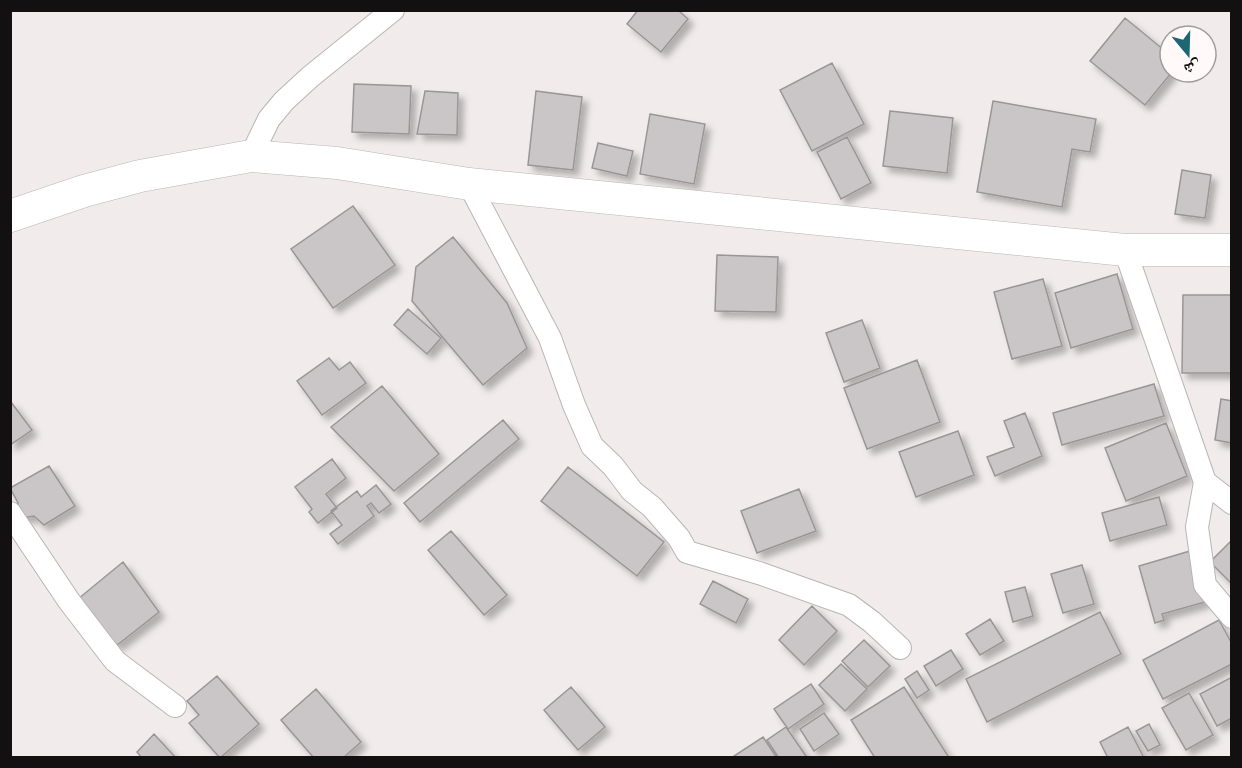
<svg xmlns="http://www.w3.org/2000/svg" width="1242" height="768" viewBox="0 0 1242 768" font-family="Cabin,'Noto Naskh Arabic',sans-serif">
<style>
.building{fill:#cac6c7;stroke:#9a9697;stroke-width:1.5;filter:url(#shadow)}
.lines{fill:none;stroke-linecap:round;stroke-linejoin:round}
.street-casing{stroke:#b9b5b4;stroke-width:24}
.secondary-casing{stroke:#b9b5b4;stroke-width:33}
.street{stroke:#fff;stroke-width:22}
.secondary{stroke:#fff;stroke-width:32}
</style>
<defs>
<filter id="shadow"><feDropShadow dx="5.5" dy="5.5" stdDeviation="3" flood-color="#0004"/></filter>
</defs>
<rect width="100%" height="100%" fill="#f1eceb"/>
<path class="building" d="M638 10H678L688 19 661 52 627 24Z
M1125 18 1170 55V72H1172L1145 105 1090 61Z
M832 63 864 124 812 151 780 90Z
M354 84 411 86 409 134 352 132Z
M425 91 458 93 457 135 417 134Z
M536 91 582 97 573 170 528 165Z
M993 101 1096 119 1090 152 1072 149 1062 207 977 192Z
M890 111 953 118 947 173 883 166Z
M650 114 705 124 694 184 640 174Z
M847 137 871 183 841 199 817 152Z
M598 143 633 151 627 176 592 168Z
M1182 170 1211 175 1205 218 1175 214Z
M353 206 395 265 333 308 291 249Z
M453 237 507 303 527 348 483 385 412 301 416 267Z
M717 255 778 257 776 312 715 311Z
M1117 274 1133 329 1071 348 1055 293Z
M1043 279 1062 346 1012 359 994 292Z
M1183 295H1232V373H1182Z
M408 309 441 338 427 354 394 325Z
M862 320 880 368 844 382 826 333Z
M329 358 339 370 350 362 366 383 322 415 297 381Z
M917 360 940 422 867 449 844 388Z
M1154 384 1164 416 1062 445 1053 413Z
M382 386 439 454 394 491 331 427Z
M1221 399 1232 401V443L1215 440Z
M11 402 32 430 10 445V403Z
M1025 413 1042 456 995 476 987 457 1014 447 1004 421Z
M503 420 519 439 420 522 404 503Z
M1166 423 1187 476 1126 501 1105 448Z
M958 431 974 475 916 497 899 452Z
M332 459 346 478 326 494 337 508 318 523 309 512 312 509 295 487Z
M49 466 75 506 44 525 34 516 22 518 17 510 18 503 10 488Z
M568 467 664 542 637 576 541 501Z
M376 485 391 504 379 513 371 503 367 506 374 516 338 544 330 534 342 525 331 511 357 491 361 497Z
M799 489 816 531 757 553 741 511Z
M1159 497 1167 525 1110 541 1102 513Z
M451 531 507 595 484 615 428 550Z
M1232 540V584L1210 562Z
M1190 551 1205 602 1162 614 1164 620 1155 623 1139 566Z
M123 562 159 612 116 646 78 599Z
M1082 565 1094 604 1063 613 1051 574Z
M713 581 748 599 736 623 700 604Z
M1025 587 1033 616 1013 622 1005 592Z
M812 606 837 631 804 665 779 640Z
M1100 612 1121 654 987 722 966 679Z
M990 619 1004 641 980 655 966 634Z
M1219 620 1232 644V664L1163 699 1143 660Z
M864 640 890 666 868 687 842 661Z
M951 650 963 669 936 686 924 666Z
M841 664 867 689 845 711 819 685Z
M917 671 929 690 917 698 905 679Z
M217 676 259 724 220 758 189 723 199 715 187 701Z
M1232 677V718L1217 726 1200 694Z
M811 684 824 704 788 729 774 709Z
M571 687 605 727 578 750 544 710Z
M904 687 948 756 945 758H875L851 720Z
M316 689 361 742 343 758H314L281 720Z
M1189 693 1213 735 1186 750 1162 708Z
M824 713 839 734 814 751 800 729Z
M1149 724 1160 745 1148 751 1136 731Z
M786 727 806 756 804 758H779L767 740Z
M1128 727 1144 758H1108L1100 742Z
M154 734 176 758H142L137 752Z
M763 737 777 758H735L734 756Z"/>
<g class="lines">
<defs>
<path id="street" d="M251 156 269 119 284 101 310 77 393 10
M469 184 550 338 574 405 592 446 613 466 632 491 652 507 679 538 687 552 762 574 849 605 872 622 900 648
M1125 250 1205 482 1232 503
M1205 482 1197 527 1205 585 1232 617
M10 513 69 601 115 661 175 706"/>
<path id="secondary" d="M10 216 84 191 140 176 251 156 337 163 469 184 1125 250H1232"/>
</defs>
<use href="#street" class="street-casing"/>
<use href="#secondary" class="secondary-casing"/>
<use href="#street" class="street"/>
<use href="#secondary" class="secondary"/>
</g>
<rect width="1242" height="768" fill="none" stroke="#121010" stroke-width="24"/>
<g transform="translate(1188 54) rotate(161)"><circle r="28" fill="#fffaf9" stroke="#a09c9c" stroke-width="1.5"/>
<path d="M0-4.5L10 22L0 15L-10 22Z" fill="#1e6674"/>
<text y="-9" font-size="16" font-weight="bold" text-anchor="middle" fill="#121010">ش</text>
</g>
</svg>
